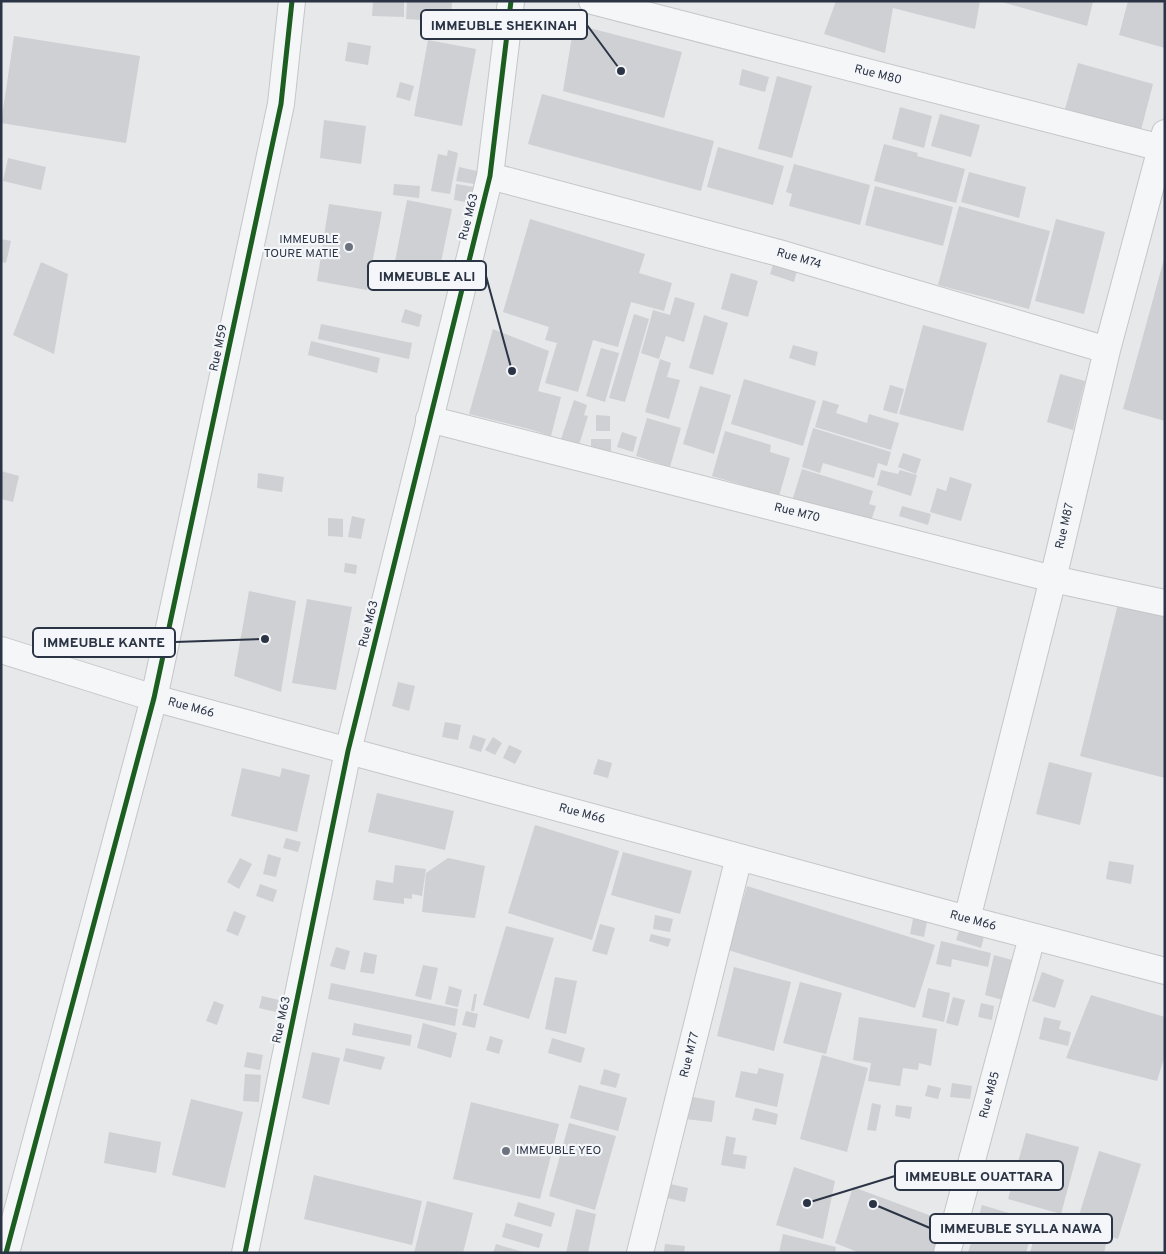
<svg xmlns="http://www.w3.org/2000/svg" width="1166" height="1254" viewBox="0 0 1166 1254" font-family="Overpass,sans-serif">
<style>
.building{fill:#ced0d3}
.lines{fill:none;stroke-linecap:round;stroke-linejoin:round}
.minor-casing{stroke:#c4c6c8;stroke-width:28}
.minor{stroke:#f5f6f7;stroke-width:26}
.cycleway-casing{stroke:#f4f6f9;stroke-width:8}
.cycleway{stroke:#1b5e20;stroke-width:5}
.poi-dot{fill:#6c737f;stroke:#f4f6f9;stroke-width:2}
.labels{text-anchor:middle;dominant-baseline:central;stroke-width:4.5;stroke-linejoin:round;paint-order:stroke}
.street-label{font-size:12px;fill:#2b3445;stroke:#f4f6f9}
.poi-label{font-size:12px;fill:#2b3445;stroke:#f4f6f9;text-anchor:end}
.leader{fill:none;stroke:#2b3445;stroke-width:2}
.callout-dot{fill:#2b3445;stroke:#f4f6f9;stroke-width:2}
.callout{fill:#f4f6f9;stroke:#2b3445;stroke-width:2}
.callout-label{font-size:14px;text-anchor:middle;font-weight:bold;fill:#2b3445}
</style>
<rect width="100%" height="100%" fill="#e6e8ea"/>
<path class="building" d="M373 1H404V17L372 16Z
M407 1H452L451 22 406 19Z
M836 1H980L975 29 893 8 885 53 824 34Z
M998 1H1091L1093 2 1087 26Z
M1128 1H1165V48L1119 35Z
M537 10 556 11 555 26 536 25Z
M574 24 682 52 664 118 563 91Z
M14 36 140 56 126 143 1 123Z
M428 40 476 49 462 126 414 116Z
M348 42 371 46 368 65 345 61Z
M1078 63 1153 84 1141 130 1065 109Z
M742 69 769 77 765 92 739 85Z
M777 76 812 86 792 158 758 149Z
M400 82 414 86 410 101 396 97Z
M542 94 714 141 701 191 528 144Z
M900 107 932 116 924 148 892 139Z
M940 114 980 125 971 157 931 146Z
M324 120 366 126 361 164 320 158Z
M884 144 918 153 917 156 965 169 956 203 874 181Z
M718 147 784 166 773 205 707 187Z
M448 150 458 153 450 194 431 191 438 154 447 156Z
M8 158 46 167 41 190 3 181Z
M794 164 870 185 860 225 789 206 792 194 786 192Z
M459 167 477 171 474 184 456 181Z
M969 172 1026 187 1019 218 961 202Z
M394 184 420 186 419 198 393 195Z
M456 184 474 187 471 203 454 200Z
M875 186 953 207 943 246 865 225Z
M407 200 452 209 435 291 391 282Z
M329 204 382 212 367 290 317 281Z
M959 206 1050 231 1029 309 938 285Z
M530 219 645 254 639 273 672 283 664 311 631 302 618 347 593 340 578 392 545 383 557 343 545 340 549 327 503 312Z
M1056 219 1105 232 1084 314 1035 301Z
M1 239 11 241 6 263 1 262Z
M776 256 799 263 794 282 770 274Z
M1164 259 1165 260V421L1123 409Z
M41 262 68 274 54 354 13 335Z
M731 273 758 281 748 317 721 309Z
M675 297 695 303 684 342 666 336 659 359 641 353 653 310 670 315Z
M405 309 422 315 419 327 401 322Z
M634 314 649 319 625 402 609 398Z
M704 315 728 323 713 375 689 368Z
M321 324 412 343 409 359 318 339Z
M923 325 987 343 963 431 899 414Z
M493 329 549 351 538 391 561 397 551 436 529 429 469 414Z
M311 341 380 358 377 373 308 355Z
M793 345 818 352 815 366 789 358Z
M601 348 619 353 605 402 586 396Z
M660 359 671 363 667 377 680 380 669 419 645 412Z
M1060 374 1085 381 1073 430 1047 422Z
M744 379 816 401 803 446 731 424Z
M890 385 904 389 897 414 883 410Z
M700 386 731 395 714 454 683 444Z
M574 400 587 405 584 415 588 416 579 445 561 439Z
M823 400 839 405 836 413 867 423 869 414 899 423 891 450 815 427Z
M596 415 610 416V431H596Z
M647 418 681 428 670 467 636 456Z
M813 428 891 452 887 466 878 463 874 478 823 463 820 473 802 467Z
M725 431 771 445 770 452 790 458 779 496 712 476Z
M622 432 637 437 633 452 617 447Z
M591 439H611V453H591Z
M903 453 921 459 916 474 898 467Z
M802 469 873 491 869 504 876 506 871 521 792 501Z
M881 470 898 474 900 470 917 475 911 496 877 485Z
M1 471 19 476 13 502 1 499Z
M258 473 284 477 282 492 257 488Z
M950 477 972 484 961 521 930 512 937 488 946 491Z
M902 506 931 514 928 525 899 516Z
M352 516 365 519 361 539 348 537Z
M328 518 343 519V537L328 536Z
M345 563 357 565 356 574 344 572Z
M249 591 296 601 281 692 234 676Z
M1120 596 1165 607V778L1080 756Z
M307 599 352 607 336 690 292 683Z
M398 682 415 686 409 711 392 706Z
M445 722 461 725 458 740 442 737Z
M473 735 486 739 481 752 469 748Z
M493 737 502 743 495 755 485 750Z
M509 745 522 751 515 764 503 758Z
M598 759 612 763 608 778 593 774Z
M1049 762 1092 773 1080 825 1036 814Z
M242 768 280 777 282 768 310 775 297 832 231 816Z
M377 793 454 811 445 850 368 832Z
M535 825 619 851 592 940 508 913Z
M286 838 301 842 298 852 283 848Z
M623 852 692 871 680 914 611 895Z
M268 854 281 858 276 877 263 874Z
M240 858 252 864 239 889 227 882Z
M448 858 485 866 475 918 422 912 426 873Z
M1109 861 1134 865 1131 884 1106 879Z
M395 865 426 869 422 896 412 894V899L404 898V904L373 900 376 880 393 883Z
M260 884 277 890 273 902 256 896Z
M747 886 935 945 915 1008 728 950Z
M234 911 246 916 238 936 226 931Z
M655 915 673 919 670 932 653 929Z
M913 919 927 922 924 937 910 934Z
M600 924 615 928 607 955 592 951Z
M961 925 985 933 981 948 956 940Z
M506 926 554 938 529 1019 483 1005Z
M651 934 671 939 668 947 649 941Z
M941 941 991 953 988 967 952 959 951 967 936 964Z
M336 947 350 951 345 970 330 966Z
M364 952 377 955 374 974 360 972Z
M994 955 1012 960 1003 1000 985 995Z
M423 965 438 968 431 1000 415 996Z
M734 967 791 982 774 1051 717 1036Z
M1042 972 1064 980 1055 1008 1032 1001Z
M555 977 577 981 566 1034 545 1029Z
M800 982 842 993 826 1054 783 1043Z
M331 983 458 1009 455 1026 328 999Z
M449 986 462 990 458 1007 445 1004Z
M928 988 950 993 944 1022 922 1017Z
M474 994H477L474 1011H471Z
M1091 995 1165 1017V1055L1157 1081 1066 1058Z
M262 996 279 1000 276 1012 259 1008Z
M953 997 965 1000 958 1026 946 1023Z
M214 1001 224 1005 217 1025 206 1021Z
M981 1003 994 1006 992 1020 978 1017Z
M466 1011 478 1014 475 1028 462 1025Z
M859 1017 937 1029 931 1066 919 1063 918 1070 903 1068 900 1086 868 1081 871 1063 853 1060Z
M1044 1017 1061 1021 1059 1029 1071 1032 1068 1046 1039 1039Z
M354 1023 412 1035 410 1046 352 1035Z
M423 1023 457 1033 451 1058 417 1048Z
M490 1036 503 1040 499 1054 486 1050Z
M552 1038 585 1048 581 1063 548 1053Z
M346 1048 385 1057 381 1070 343 1061Z
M247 1052 263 1055 260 1070 244 1067Z
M312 1052 340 1058 329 1105 302 1098Z
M822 1055 868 1068 847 1152 800 1139Z
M759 1068 784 1074 777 1107 735 1097 741 1071 757 1074Z
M604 1069 620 1074 616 1088 600 1084Z
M245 1074 261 1075 259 1102 243 1101Z
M952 1083 972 1086 970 1099 950 1097Z
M579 1085 627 1098 618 1131 570 1118Z
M928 1085 941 1088 938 1099 925 1096Z
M688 1096 715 1101 712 1122 685 1119Z
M191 1099 243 1112 225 1188 172 1175Z
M471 1102 559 1124 540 1199 453 1179Z
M872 1103 881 1105 876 1131 867 1130Z
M896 1105 912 1107 910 1119 895 1116Z
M755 1108 778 1114 776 1125 752 1120Z
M569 1123 616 1136 595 1210 549 1196Z
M109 1132 161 1142 156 1173 104 1163Z
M1026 1133 1079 1147 1061 1214 1008 1199Z
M726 1136 736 1138 733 1154 747 1156 745 1169 721 1165Z
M1099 1151 1141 1164 1118 1239 1076 1225Z
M794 1167 835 1181 823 1239 776 1225Z
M314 1175 422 1201 412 1245 304 1219Z
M670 1184 688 1188 685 1202 667 1198Z
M853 1187 945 1221 935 1253H860L835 1243Z
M427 1201 473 1213 463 1253H414Z
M518 1202 555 1213 551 1227 514 1216Z
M982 1205 1035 1221 1026 1253H968Z
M576 1209 596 1214 588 1253H566Z
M1038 1221 1107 1240 1104 1253H1030Z
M506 1223 543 1234 539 1248 502 1237Z
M783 1234 836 1247 835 1253H779Z
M496 1244 523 1252V1253H493Z
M665 1244 685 1246 684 1253 664 1252Z"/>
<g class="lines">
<defs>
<path id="minor" d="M592 1 1165 149
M490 176 779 253 1107 350
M429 419 1053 579 1165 603
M1 650 154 698 967 919 1165 971
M967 919 1053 579 1107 350 1165 133
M6 1253 154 698 281 104 292 1
M245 1253 348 751 490 176 511 1
M640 1253 739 857
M947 1253 1032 937"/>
</defs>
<use href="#minor" class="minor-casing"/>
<use href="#minor" class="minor"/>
<defs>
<path id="cycleway" d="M6 1253 154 698 281 104 292 1
M245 1253 348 751 490 176 511 1"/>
</defs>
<use href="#cycleway" class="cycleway-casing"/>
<use href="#cycleway" class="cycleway"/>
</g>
<g class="poi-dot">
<circle cx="349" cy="247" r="5"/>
<circle cx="506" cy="1151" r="5"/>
</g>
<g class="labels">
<g class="street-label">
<text transform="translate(878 75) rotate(14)">Rue M80</text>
<text transform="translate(469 217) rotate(-76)">Rue M63</text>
<text transform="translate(799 259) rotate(16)">Rue M74</text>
<text transform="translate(219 348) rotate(-78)">Rue M59</text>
<text transform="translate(797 513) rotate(14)">Rue M70</text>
<text transform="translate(1065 526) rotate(-77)">Rue M87</text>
<text transform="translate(369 624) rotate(-76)">Rue M63</text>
<text transform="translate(191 708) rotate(15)">Rue M66</text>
<text transform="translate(582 814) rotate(15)">Rue M66</text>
<text transform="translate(973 921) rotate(15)">Rue M66</text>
<text transform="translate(282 1020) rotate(-78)">Rue M63</text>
<text transform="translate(690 1055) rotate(-76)">Rue M77</text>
<text transform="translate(990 1095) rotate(-75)">Rue M85</text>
</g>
<g class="poi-label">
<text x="339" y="240">IMMEUBLE<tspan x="339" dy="14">TOURE MATIE</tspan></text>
<text x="516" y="1151" text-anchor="start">IMMEUBLE YEO</text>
</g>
</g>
<path class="leader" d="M621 71L587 25M512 371L486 276M265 639L175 642M807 1203L895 1176M873 1204L930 1228"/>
<g class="callout-dot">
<circle cx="621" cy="71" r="5"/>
<circle cx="512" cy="371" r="5"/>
<circle cx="265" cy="639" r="5"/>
<circle cx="807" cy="1203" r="5"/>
<circle cx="873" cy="1204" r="5"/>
</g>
<g class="callout">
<rect x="421" y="10" width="166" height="29" rx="5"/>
<rect x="368" y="261" width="118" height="29" rx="5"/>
<rect x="33" y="628" width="142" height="29" rx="5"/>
<rect x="895" y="1161" width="168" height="29" rx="5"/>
<rect x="930" y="1214" width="182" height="29" rx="5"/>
</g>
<g class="callout-label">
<text x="504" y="30">IMMEUBLE SHEKINAH</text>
<text x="427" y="281">IMMEUBLE ALI</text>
<text x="104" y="647">IMMEUBLE KANTE</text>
<text x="979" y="1181">IMMEUBLE OUATTARA</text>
<text x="1021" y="1233">IMMEUBLE SYLLA NAWA</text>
</g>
<rect width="1166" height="1254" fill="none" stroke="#2b3445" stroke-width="5"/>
</svg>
